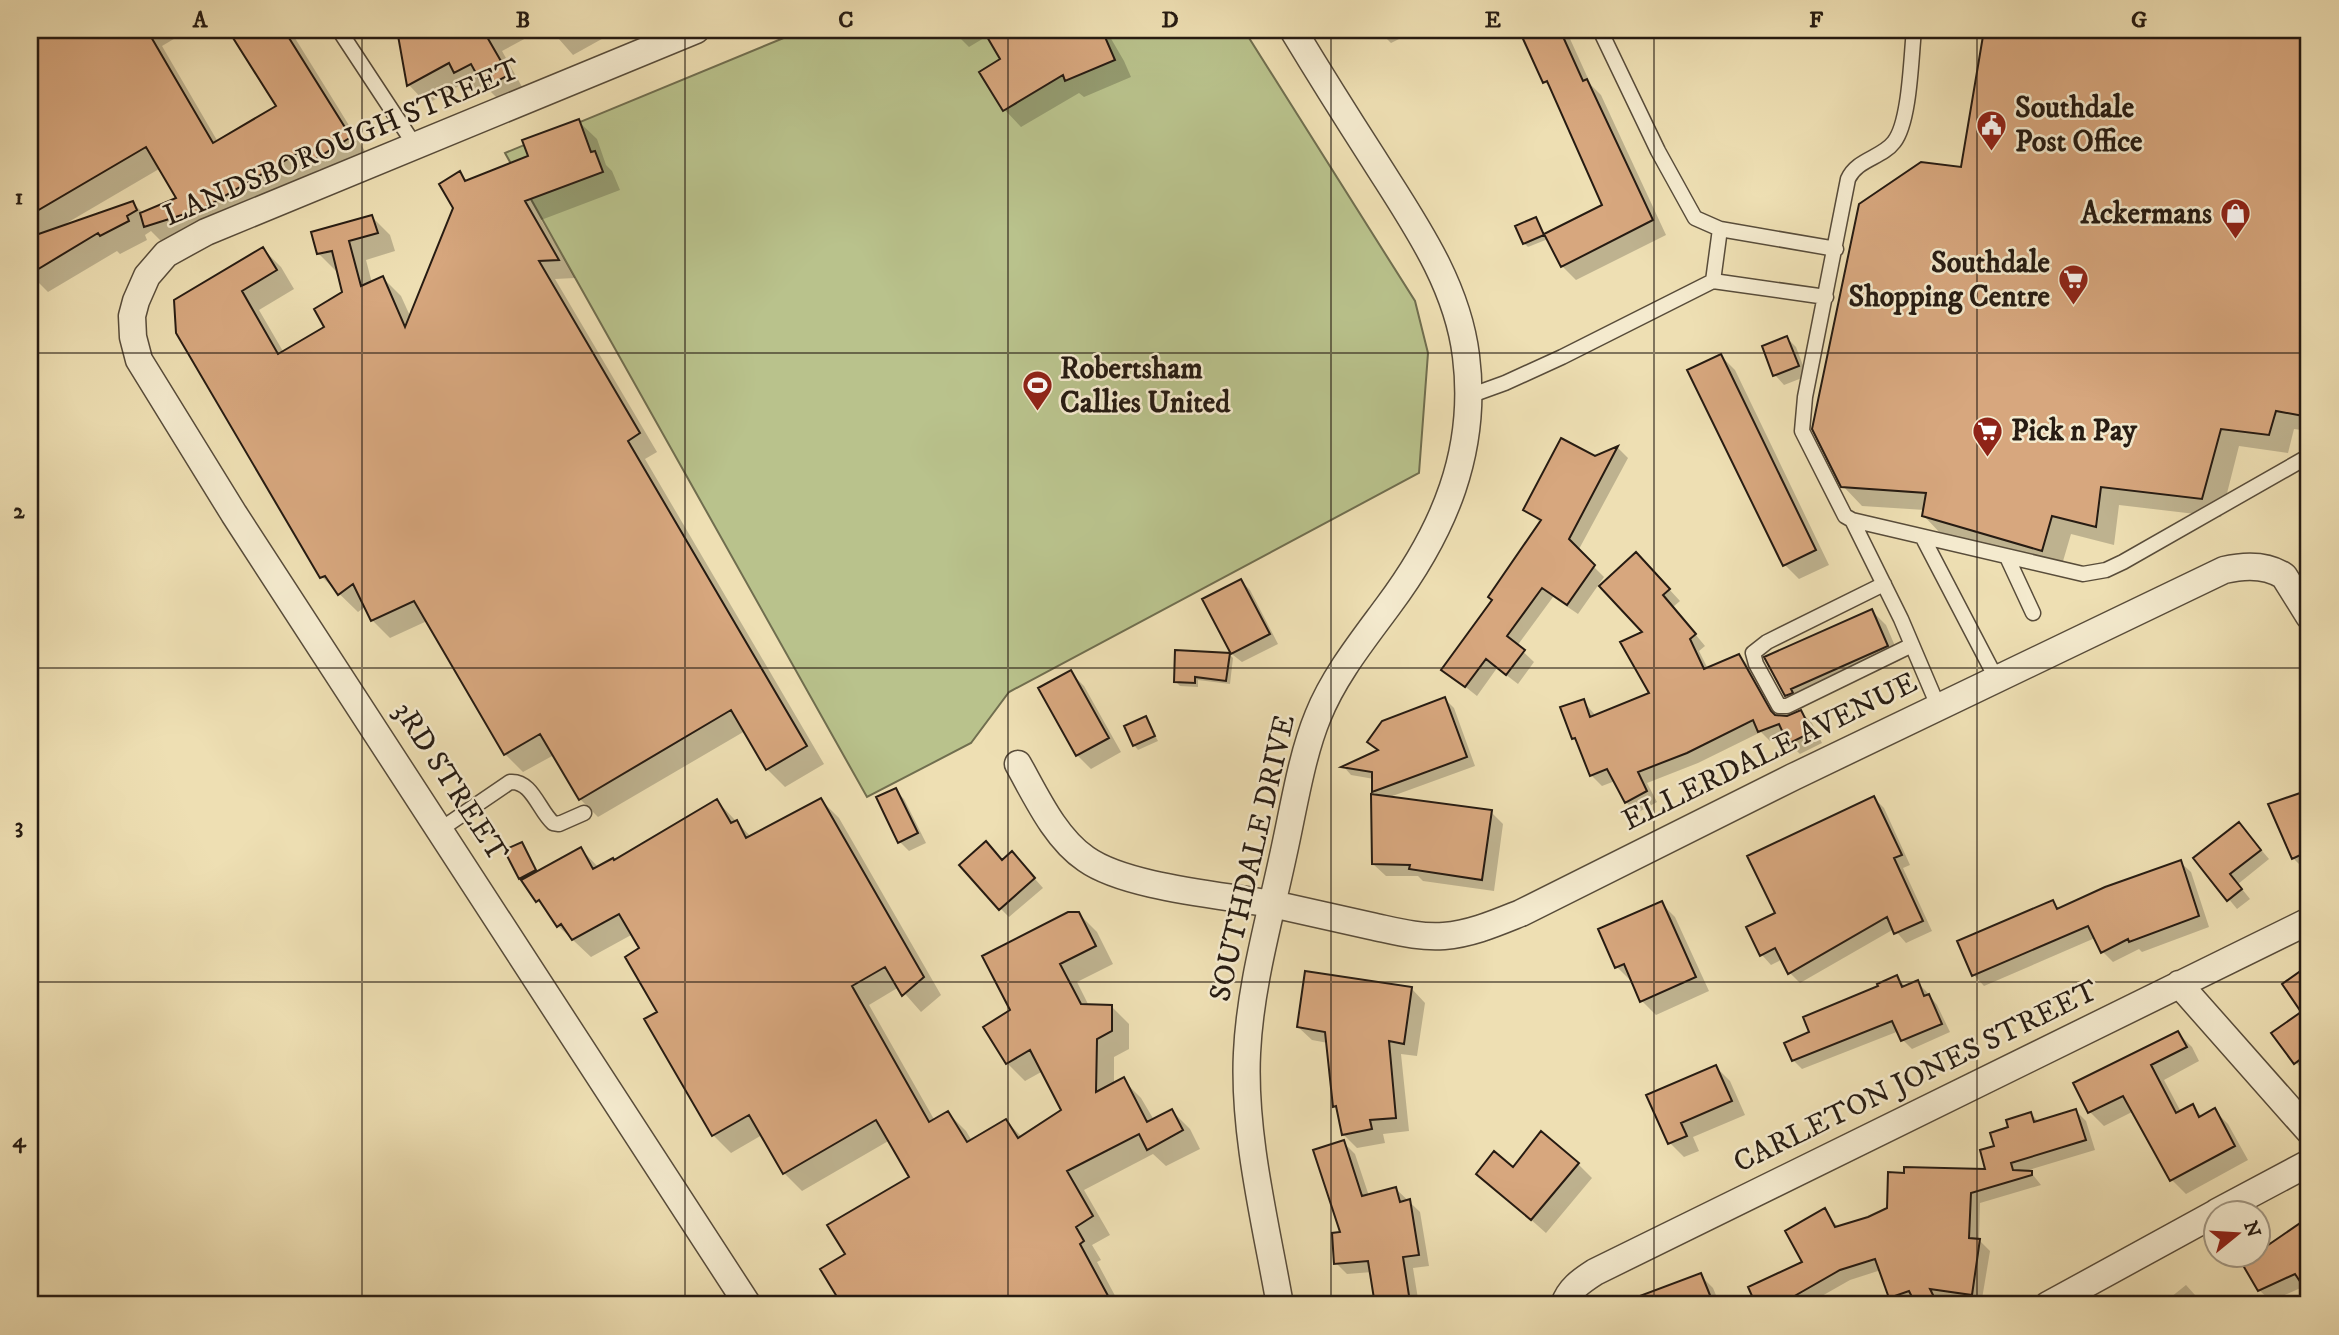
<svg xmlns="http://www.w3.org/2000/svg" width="2339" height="1335" viewBox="0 0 2339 1335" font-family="'IM FELL DW Pica',serif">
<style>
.green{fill:#b9c28c;stroke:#706e4f;stroke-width:2}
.shadow{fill:#0003;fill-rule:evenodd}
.building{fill:#d7a77e;stroke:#261b12;stroke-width:2}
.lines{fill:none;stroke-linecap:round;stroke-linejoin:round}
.lane-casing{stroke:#584c3a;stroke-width:17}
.street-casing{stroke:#584c3a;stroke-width:29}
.lane{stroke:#f4eace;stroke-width:14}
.street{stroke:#f4eace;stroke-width:26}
.grid{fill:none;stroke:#261b12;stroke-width:2;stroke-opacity:0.55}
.labels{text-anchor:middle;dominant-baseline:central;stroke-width:5;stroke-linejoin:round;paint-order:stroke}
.poi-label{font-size:30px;font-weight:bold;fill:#261b12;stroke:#f4eace;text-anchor:start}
.street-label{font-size:30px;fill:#261b12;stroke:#f4eace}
.neatline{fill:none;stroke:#261b12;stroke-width:2.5}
.grid-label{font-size:23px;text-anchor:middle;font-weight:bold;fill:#261b12}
</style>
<rect width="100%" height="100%" fill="#eedfb3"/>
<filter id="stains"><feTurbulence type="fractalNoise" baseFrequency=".00286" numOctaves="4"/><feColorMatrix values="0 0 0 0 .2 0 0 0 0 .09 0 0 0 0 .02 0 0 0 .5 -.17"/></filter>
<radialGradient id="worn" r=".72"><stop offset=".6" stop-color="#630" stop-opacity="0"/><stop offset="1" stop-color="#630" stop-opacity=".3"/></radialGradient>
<path class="green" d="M803 30H1244L1415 301 1428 353 1419 473 1009 692 971 743 867 797 505 153Z"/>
<path class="shadow" d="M30 30H189L162 46 218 142 278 107 230 30H290L368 156 331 180 320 169 207 236 164 244 151 231 145 235 147 240 120 254 117 251 48 292 30 274ZM159 169 178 199 143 213 133 203 60 227Z
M399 30H541L502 51 526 94 505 106 484 85 474 90 466 82 427 104 409 85Z
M551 30H618L573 55Z
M642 30H684L657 45Z
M952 30H1106L1124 61 1131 77 1084 97 1079 93 1021 127 1004 109 1003 59 989 35 969 47Z
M1378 30H1417L1391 43Z
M1521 30H1566L1591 85 1601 95 1666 235 1576 280 1562 266 1548 239 1528 247 1524 243 1536 219 1545 236 1604 206 1554 91 1545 82Z
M1986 30H2309V431L2294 429 2288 453 2239 446 2221 517 2119 505 2114 545 2071 534 2061 568 1942 535 1924 516 1925 510 1862 506 1843 486 1962 169Z
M578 121 597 139 606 165 612 171 620 190 541 220 575 278 555 279 657 452 645 459 824 764 785 787 767 769 745 731 598 817 580 799 554 755 523 772 505 754 427 621 390 638 372 620 366 606 358 612 322 577 178 333 263 249 281 267 294 289 259 310 284 353 327 327 344 292 337 272 319 254 372 217 390 235 395 251 366 260 372 283 383 278 401 296 411 318 455 208 459 173 468 182 530 157Z
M1787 338 1796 347 1807 376 1784 385 1775 375 1764 347Z
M1721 356 1735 370 1829 565 1799 579 1785 565 1689 371Z
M1618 448 1628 458 1578 551 1604 577 1578 614 1553 597 1517 646 1534 662 1518 684 1497 668 1477 696 1444 670 1494 601 1541 523 1526 510 1595 458Z
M1647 565 1680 601 1673 607 1705 646 1699 651 1708 669 1739 656 1750 667 1777 717H1787L1801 712 1812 723 1822 743 1800 754 1789 743 1786 736 1770 741 1761 732 1698 763 1647 783 1657 802 1637 813 1626 802 1615 781 1602 786 1591 775 1579 744 1574 738 1583 701 1596 716 1651 693 1645 633Z
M1241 581 1250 590 1278 644 1242 662 1233 655 1205 599Z
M1872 611 1886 625 1901 660 1804 704 1805 707 1800 709 1786 695 1767 658Z
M1229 654 1233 658 1230 684 1198 680V687L1180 686 1176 682Z
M1070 672 1084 686 1121 752 1091 769 1077 755Z
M1445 699 1454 708 1475 766 1387 798 1491 812 1503 824 1494 891 1423 881 1418 876H1386L1373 864 1379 797 1373 791 1374 779 1351 775 1344 767 1379 751 1369 741Z
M1146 718 1158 741 1138 750 1134 745Z
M895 790 904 799 926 843 909 851 900 842Z
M2309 792V864L2302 867 2293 858 2296 797Z
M1874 798 1884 808 1910 865 1903 868 1932 931 1906 943 1894 929 1800 983 1790 973 1783 959 1771 965 1762 955Z
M821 800 839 818 941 995 921 1012 899 987 869 1005 935 1121 948 1113 966 1131 972 1141 1006 1121 1023 1138 1063 1111 1043 1071 1025 1081 1007 1063 1012 1011 1079 914 1097 932 1113 964 1077 982 1089 1006H1111L1129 1024V1049L1114 1057V1085L1123 1080 1141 1098 1154 1120 1172 1111 1190 1129 1200 1149 1166 1166 1153 1154 1084 1190 1110 1235 1092 1245 1101 1260 1097 1262 1120 1305H844L822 1269 847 1255 912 1177 890 1140 802 1191 784 1173 762 1135 731 1153 713 1135 659 1013 642 949 633 934 591 957 558 926 520 878 521 844 538 873 581 849 599 868 614 862 717 801 751 837Z
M2239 824 2269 859 2238 884 2250 899 2237 909 2196 859Z
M2180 862 2191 872 2209 927 2142 952 2139 949 2113 962 2102 951 2095 938 1984 986 1974 975 1959 942 2052 902 2060 910Z
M1021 863 1043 888 1009 917 1000 908Z
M1661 903 1675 917 1709 991 1656 1015 1642 1001 1633 980 1631 981 1617 967Z
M2304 971 2309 976V1069L2304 1072 2273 1034 2303 1012Z
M1896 977 1906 987 1917 982 1926 991 1937 1005 1950 1032 1912 1049 1903 1040 1899 1031 1802 1069 1793 1060 1880 987Z
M1412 989 1425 1003 1417 1056 1401 1054 1409 1131 1383 1134 1385 1143 1357 1148 1343 1134 1339 1110 1335 1106 1328 1043 1312 1040 1298 1027Z
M2178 1033 2192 1047 2199 1061 2164 1080 2181 1112 2192 1106 2203 1117 2214 1110 2228 1124 2248 1160 2186 1194 2172 1180 2134 1111 2104 1126 2090 1112Z
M1716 1067 1730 1081 1745 1115 1693 1137 1699 1151 1684 1157 1670 1143 1649 1096Z
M2076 1111 2086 1121 2095 1150 2029 1170 2041 1185 1980 1203 1979 1240 1990 1251 1981 1305 1938 1298 1942 1305H1918L1916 1302 1899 1305 1891 1297 1881 1270 1850 1280 1806 1305H1758L1750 1288 1805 1263 1824 1211 1839 1228 1868 1219 1988 1171 1996 1147 2010 1128 2031 1114 2039 1122Z
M1343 1142 1355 1154 1369 1196 1396 1189 1420 1212 1429 1266 1413 1268 1419 1305H1377L1372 1272 1347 1274 1336 1263 1342 1233Z
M1578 1164 1592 1178 1546 1233 1478 1173Z
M2305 1222 2309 1226V1292L2305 1286 2271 1301 2259 1290 2239 1254H2258V1236L2267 1248Z
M1701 1276 1713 1288 1720 1305H1620Z
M2186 1285 2204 1305H2161Z
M2218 1300 2223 1305H2212Z"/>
<path class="building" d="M30 30H147L213 143 276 106 228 30H284L351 137 311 162 303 150 187 218 185 214 144 227 140 213 176 198 146 147 30 215Z
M397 30H483L509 75 484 88 471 64 454 73 449 63 407 86Z
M983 30H1102L1115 60 1065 81 1063 75 1003 111 979 72 1000 59Z
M1519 30H1560L1583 81 1587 79 1653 220 1561 267 1544 234 1602 205 1547 81 1543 83Z
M1984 30H2309V417L2276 411 2269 435 2221 429 2202 499 2101 487 2096 527 2052 516 2042 551 1922 516 1926 493 1841 487 1812 429 1859 204 1921 162 1961 167Z
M579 119 591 152 595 151 603 172 525 201 559 260 539 261 640 433 628 441 807 746 766 770 731 710 579 800 540 734 504 755 414 601 371 621 353 584 338 595 325 576 320 578 176 333 174 300 263 247 277 270 242 291 278 354 324 327 314 309 342 292 332 251 317 254 311 232 372 215 378 233 349 241 361 286 383 276 405 327 453 208 439 184 460 171 465 181 528 156 522 140Z
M133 201 137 210 127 216 129 221 100 236 98 233 30 274V237Z
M1536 217 1544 235 1523 244 1515 226Z
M1787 336 1799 366 1773 376 1762 346Z
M1721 354 1816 550 1783 566 1687 370Z
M1561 438 1595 456 1618 446 1569 539 1595 565 1567 605 1542 588 1507 636 1525 650 1506 675 1486 659 1465 687 1441 670 1492 600 1488 597 1541 520 1523 510Z
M1636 552 1670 589 1663 595 1696 634 1690 639 1704 669 1739 654 1771 711 1775 715 1787 716 1801 710 1812 732 1788 744 1779 724 1758 732 1753 720 1687 753 1638 772 1647 791 1625 803 1607 769 1590 776 1575 738 1572 739 1560 707 1584 699 1590 717 1649 693 1620 642 1642 632 1599 586Z
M1241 579 1270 634 1231 654 1202 599Z
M1872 609 1888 646 1791 689 1793 693 1785 696 1764 657Z
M1175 650 1230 653 1226 681 1195 677V683L1174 682Z
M1071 670 1109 738 1076 756 1038 688Z
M1445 697 1467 757 1372 792V772L1341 767 1378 750 1367 742 1382 721Z
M1146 716 1155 736 1133 746 1124 726Z
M896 788 918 833 898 843 876 797Z
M2309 790V851L2292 859 2268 804Z
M1371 794 1492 810 1482 880 1409 869 1410 865 1372 864Z
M1874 796 1902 855 1894 858 1923 921 1894 934 1887 917 1788 974 1775 948 1760 956 1746 927 1775 913 1747 856Z
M821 798 924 977 902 996 885 967 852 986 929 1122 948 1111 967 1142 1006 1119 1018 1138 1061 1110 1030 1050 1006 1064 983 1027 1010 1010 982 956 1068 912H1079L1096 946 1060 964 1081 1004 1112 1005V1031L1097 1039 1096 1092 1124 1077 1147 1122 1172 1109 1183 1130 1147 1150 1139 1134 1067 1171 1093 1216 1076 1227 1084 1241 1080 1244 1113 1305H842L820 1269 845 1254 827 1225 909 1177 876 1120 783 1174 749 1115 712 1136 644 1019 657 1012 625 957 639 948 619 914 572 940 561 924 557 927 539 900 536 902 521 880 581 847 593 869 613 858 614 860 717 799 731 823 737 820 746 838Z
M2239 822 2261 850 2230 874 2242 889 2227 901 2193 858Z
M986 841 1002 860 1012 851 1035 878 999 910 959 865Z
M522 842 536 870 519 879 504 850Z
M2181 860 2199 916 2129 942 2128 939 2101 953 2088 926 1972 976 1957 941 2053 900 2057 909 2105 887Z
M1662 901 1696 977 1640 1002 1624 964 1615 968 1598 929Z
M2309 965V1053L2294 1064 2271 1033 2301 1012 2282 984Z
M1305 971 1412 987 1404 1044 1389 1041 1396 1118 1370 1120 1372 1129 1342 1135 1336 1106 1333 1107 1325 1032 1297 1027Z
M1897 975 1902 987 1918 980 1924 996 1929 994 1942 1024 1901 1041 1892 1021 1792 1061 1784 1043 1809 1032 1803 1017 1878 986 1877 984Z
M2178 1031 2187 1047 2151 1065 2176 1113 2193 1104 2199 1117 2215 1108 2235 1146 2170 1181 2123 1096 2088 1113 2073 1083Z
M1716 1065 1732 1101 1681 1123 1687 1136 1668 1144 1646 1095Z
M2076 1109 2086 1140 2011 1163 2013 1170 2032 1171V1175L1971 1193 1969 1238 1980 1239 1972 1295 1930 1289 1938 1305H1916L1909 1291 1889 1298 1875 1259 1840 1270 1791 1298 1795 1305H1756L1748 1287 1802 1262 1785 1231 1825 1208 1835 1227 1868 1217 1887 1208 1888 1172 1904 1173V1167L1985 1169 1980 1150 1994 1146 1990 1133 2008 1127 2006 1120 2031 1112 2034 1122Z
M1541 1131 1579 1163 1531 1220 1476 1174 1494 1151 1513 1167Z
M1344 1140 1362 1196 1396 1187 1400 1202 1410 1199 1419 1255 1403 1257 1410 1302 1375 1305 1368 1261 1334 1264 1332 1233 1340 1232 1313 1150Z
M2309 1217V1295L2295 1274 2258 1291 2237 1255H2258V1252Z
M1701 1273 1714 1305H1622L1621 1303Z"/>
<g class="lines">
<defs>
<path id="lane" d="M339 30 416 147
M1600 30 1658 151 1695 218 1720 229 1836 249
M1914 30C1911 57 1910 122 1894 142 1882 158 1857 159 1848 179L1805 397 1802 431 1845 516 1852 520 2083 574 2106 570 2123 562 2309 456
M1713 281 1826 297
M1713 281 1720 229
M1469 396 1505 383 1562 357 1713 281
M1852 520 1901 619 1938 706
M1923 538 1996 678
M2007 557 2033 613
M1884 584 1767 642 1753 653 1756 664 1779 706H1787L1912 645
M441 829 510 782C532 780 539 811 553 823L559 824 584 813"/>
<path id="street" d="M696 30 206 232 166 254 147 276 136 301 132 316 133 337 139 360 234 514 748 1305
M1018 764C1036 796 1055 838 1086 859 1127 888 1225 895 1277 905 1308 912 1339 919 1371 926 1395 931 1419 938 1444 936 1471 934 1496 923 1521 913L1793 777 2224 570C2245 565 2266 564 2284 576L2309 616
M2179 984 2309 1131
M2217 1212 2309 1163
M1280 1305C1266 1225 1243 1134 1247 1053 1250 987 1269 921 1283 856 1293 812 1301 757 1318 716 1334 676 1363 640 1388 606 1444 531 1478 451 1466 356 1457 282 1412 220 1373 158 1346 116 1319 73 1293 30
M1564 1305C1569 1289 1581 1281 1595 1272L2309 921
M2048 1305 2216 1213"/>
</defs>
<use href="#lane" class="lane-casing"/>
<use href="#street" class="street-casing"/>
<use href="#lane" class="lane"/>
<use href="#street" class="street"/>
</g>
<path class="grid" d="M362 30V1305M685 30V1305M1008 30V1305M1331 30V1305M1654 30V1305M1977 30V1305M30 353H2309M30 668H2309M30 982H2309"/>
<defs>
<symbol id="civic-pin" viewBox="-11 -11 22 30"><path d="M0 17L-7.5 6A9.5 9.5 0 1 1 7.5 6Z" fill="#8f2418" stroke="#f4eace"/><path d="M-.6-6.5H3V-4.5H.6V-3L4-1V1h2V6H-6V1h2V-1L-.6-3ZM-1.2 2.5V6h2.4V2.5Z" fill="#fff"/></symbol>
<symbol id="shop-pin" viewBox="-11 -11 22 30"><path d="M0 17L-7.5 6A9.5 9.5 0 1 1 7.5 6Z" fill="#8f2418" stroke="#f4eace"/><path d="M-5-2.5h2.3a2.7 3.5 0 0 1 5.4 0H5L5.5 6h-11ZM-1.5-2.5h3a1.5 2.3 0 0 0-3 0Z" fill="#fff"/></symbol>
<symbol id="supermarket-pin" viewBox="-11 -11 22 30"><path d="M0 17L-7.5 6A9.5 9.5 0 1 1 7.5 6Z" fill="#8f2418" stroke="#f4eace"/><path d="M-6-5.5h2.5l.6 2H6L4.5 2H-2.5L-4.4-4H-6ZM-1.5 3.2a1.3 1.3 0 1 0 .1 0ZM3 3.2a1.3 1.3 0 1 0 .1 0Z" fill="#fff"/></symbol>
<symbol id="stadium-pin" viewBox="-11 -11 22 30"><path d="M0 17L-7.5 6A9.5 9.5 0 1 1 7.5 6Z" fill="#8f2418" stroke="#f4eace"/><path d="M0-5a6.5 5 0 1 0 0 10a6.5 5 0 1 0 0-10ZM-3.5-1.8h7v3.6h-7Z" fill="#fff"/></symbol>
</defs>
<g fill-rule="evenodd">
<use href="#civic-pin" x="1974" y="108" width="35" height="47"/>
<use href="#shop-pin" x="2218" y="196" width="35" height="47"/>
<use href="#supermarket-pin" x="2056" y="262" width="35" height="47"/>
<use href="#stadium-pin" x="1020" y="368" width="35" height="47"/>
<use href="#supermarket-pin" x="1970" y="414" width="35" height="47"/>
</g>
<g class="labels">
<g class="poi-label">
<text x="2015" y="108">Southdale<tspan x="2015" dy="34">Post Office</tspan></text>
<text x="2212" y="214" text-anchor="end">Ackermans</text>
<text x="2050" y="263" text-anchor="end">Southdale<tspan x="2050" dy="34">Shopping Centre</tspan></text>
<text x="1060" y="369">Robertsham<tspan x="1060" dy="34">Callies United</tspan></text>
<text x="2011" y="431">Pick n Pay</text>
</g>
<g class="street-label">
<text transform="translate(342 143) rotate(-23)">LANDSBOROUGH STREET</text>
<text transform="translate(1770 752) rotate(-26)">ELLERDALE AVENUE</text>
<text transform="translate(450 782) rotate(57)">3RD STREET</text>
<text transform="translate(1253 858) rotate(-77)">SOUTHDALE DRIVE</text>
<text transform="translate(1916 1077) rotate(-26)">CARLETON JONES STREET</text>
</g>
</g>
<rect width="2339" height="1335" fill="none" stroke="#eedfb3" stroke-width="77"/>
<g transform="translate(2237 1234) rotate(72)"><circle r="33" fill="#f4eace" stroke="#a29783" stroke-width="2"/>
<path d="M0-5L12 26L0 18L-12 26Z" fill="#8f2418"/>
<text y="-10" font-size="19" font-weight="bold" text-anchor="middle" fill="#261b12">N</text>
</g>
<rect x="38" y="38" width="2262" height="1258" class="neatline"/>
<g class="grid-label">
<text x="200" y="27">A</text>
<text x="523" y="27">B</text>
<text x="846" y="27">C</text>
<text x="1170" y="27">D</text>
<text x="1493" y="27">E</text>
<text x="1816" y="27">F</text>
<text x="2139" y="27">G</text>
<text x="19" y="204">1</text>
<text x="19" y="518">2</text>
<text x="19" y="833">3</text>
<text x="19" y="1147">4</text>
</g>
<rect width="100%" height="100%" filter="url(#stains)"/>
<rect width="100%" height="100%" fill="url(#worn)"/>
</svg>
